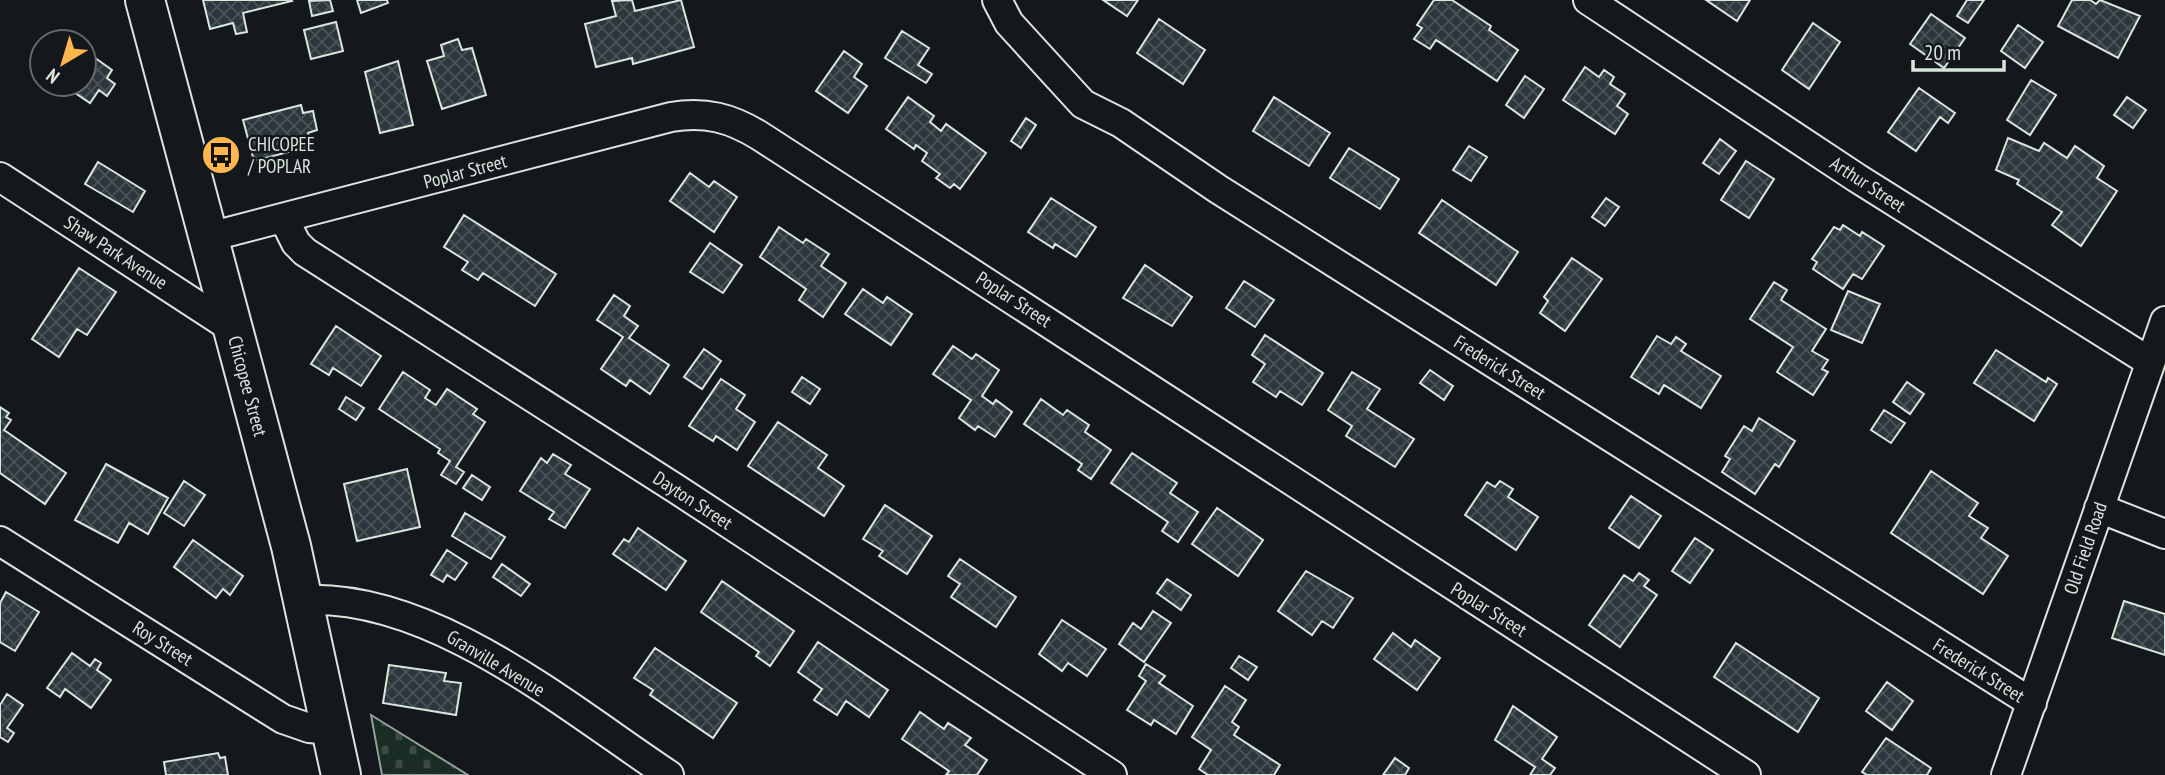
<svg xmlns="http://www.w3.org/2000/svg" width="2165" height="775" viewBox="0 0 2165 775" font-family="'PT Sans Narrow',sans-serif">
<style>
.cemetery{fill:url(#cemetery-stones);stroke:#939e99;stroke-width:2}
.building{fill:url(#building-cross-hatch);stroke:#d8e6dc;stroke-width:2}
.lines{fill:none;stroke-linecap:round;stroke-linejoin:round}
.street-casing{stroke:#d8e6dc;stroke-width:32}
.secondary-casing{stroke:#d8e6dc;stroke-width:42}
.street{stroke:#14181c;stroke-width:28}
.secondary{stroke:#14181c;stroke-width:38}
.labels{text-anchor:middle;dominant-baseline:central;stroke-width:5;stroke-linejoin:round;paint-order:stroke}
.poi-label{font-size:19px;fill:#d8e6dc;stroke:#14181c;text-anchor:start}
.street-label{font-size:19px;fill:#d8e6dc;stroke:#14181c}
</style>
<defs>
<pattern id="cemetery-stones" width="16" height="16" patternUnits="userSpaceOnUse" patternTransform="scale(1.75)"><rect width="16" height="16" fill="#1a2d24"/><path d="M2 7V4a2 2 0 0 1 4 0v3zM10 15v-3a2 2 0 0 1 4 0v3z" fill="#3b4b43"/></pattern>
<pattern id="building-cross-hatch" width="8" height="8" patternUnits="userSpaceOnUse" patternTransform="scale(1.75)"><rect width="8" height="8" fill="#2c363c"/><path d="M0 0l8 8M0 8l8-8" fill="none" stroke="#4a5358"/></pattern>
</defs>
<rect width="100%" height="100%" fill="#14181c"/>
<path class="cemetery" d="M371 715 468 775H382Z"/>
<path class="building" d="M203 0H291L292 1 243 13 247 32 236 34 233 23 210 29Z
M330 0 333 11 312 16 309 1Z
M357 0H387L388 3 361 13Z
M632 0 635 11 681 0 694 47 633 64 632 58 596 67 585 24 616 16 612 1Z
M1103 0H1138L1127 16Z
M1434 0H1452L1491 26 1489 30 1518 50 1497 81 1436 40 1430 49 1414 39 1422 28 1417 25Z
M1706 0H1750L1737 21Z
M1967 0H1984L1968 23 1957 16Z
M2072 0H2090L2096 4 2100 0 2140 16 2118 58 2058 26Z
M1931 14 1965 38 1944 68 1910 44Z
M1159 19 1205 50 1183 84 1137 53Z
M336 22 343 51 311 59 304 30Z
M1813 23 1840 42 1809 89 1782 70Z
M2018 25 2043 42 2025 68 2001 51Z
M902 31 929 48 918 65 932 74 926 83 885 58Z
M458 39 462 50 472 48 486 95 442 109 427 61 444 56 441 45Z
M84 50 112 70 107 78 115 84 107 96 99 90 90 103 62 84H84Z
M844 51 862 64 854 77 867 86 848 113 816 91Z
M398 61 413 125 380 133 365 72Z
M1585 67 1599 77 1604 70 1614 77 1610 84 1625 94 1617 106 1628 114 1615 134 1563 100Z
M1525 76 1544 89 1524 118 1506 105Z
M2031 80 2056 95 2030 135 2007 120Z
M1919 88 1955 113 1948 123 1940 117 1916 151 1888 132Z
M908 97 934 116 930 122 941 131 946 124 986 153 960 189 954 184 950 188 936 178 940 174 922 161 927 153 916 145 914 149 886 129Z
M1274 97 1330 133 1309 166 1253 131Z
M2127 97 2146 110 2133 128 2114 115Z
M301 105 303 113 313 111 317 130 308 133 311 146 254 161 243 120Z
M1026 118 1036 125 1021 148 1011 141Z
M2008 138 2039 151 2044 143 2067 158 2075 146 2104 166 2097 178 2117 191 2081 246 2052 225 2062 212 2017 184 2019 180 1996 170Z
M1720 139 1736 151 1719 174 1703 163Z
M1469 146 1487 157 1471 181 1453 170Z
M1349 148 1399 179 1380 209 1330 178Z
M1746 161 1774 179 1749 218 1721 200Z
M98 162 145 191 133 212 85 184Z
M690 173 709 187 714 181 737 197 714 232 670 201Z
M1051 198 1096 227 1076 257 1055 244 1053 248 1028 232Z
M1606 198 1619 207 1605 226 1592 217Z
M1442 200 1518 252 1496 285 1419 233Z
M464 215 556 274 535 306 483 273 478 280 462 270 468 262 444 247Z
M1843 225 1860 236 1862 232 1884 246 1862 279 1853 274 1843 289 1813 269 1817 262 1812 259 1834 227 1840 230Z
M779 227 803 243 806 239 829 254 821 266 846 283 823 317 799 300 806 289 760 257Z
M710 243 742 265 723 293 690 272Z
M1572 258 1602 279 1565 331 1540 313 1548 301 1544 297Z
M1145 265 1192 297 1172 326 1123 298Z
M79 268 116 292 87 335 77 329 59 357 32 339Z
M1244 281 1274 300 1255 327 1226 308Z
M1774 282 1787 290 1781 300 1826 329 1812 351 1828 360 1822 369 1828 372 1813 395 1777 372 1793 347 1750 319Z
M863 289 883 303 887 297 912 314 891 345 845 314Z
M1848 291 1880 304 1862 343 1831 330Z
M614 295 630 306 624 316 638 326 629 338 669 365 650 394 630 380 626 386 601 369 623 337 597 320Z
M336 326 381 356 361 386 333 368 329 375 311 364Z
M1265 335 1323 373 1302 405 1280 391 1276 397 1253 382 1265 364 1252 355Z
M1657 336 1671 344 1676 337 1686 344 1681 351 1721 376 1701 408 1664 385 1659 394 1631 377Z
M953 346 972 359 976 354 999 370 982 396 993 404 996 400 1012 412 995 437 978 426 975 430 959 418 971 400 933 374Z
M704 349 721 361 702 389 684 377Z
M1996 350 2046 382 2048 378 2057 384 2034 421 1974 383Z
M1430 370 1453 386 1444 400 1420 383Z
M403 372 430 390 425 398 436 405 447 389 477 409 473 414 485 422 456 467 464 472 456 484 441 475 450 461 438 453 440 449 379 409Z
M1352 372 1380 389 1367 409 1414 439 1395 467 1346 436 1352 426 1328 410Z
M802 377 820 389 810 404 792 392Z
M721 379 745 395 736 409 755 422 737 450 716 436 713 441 689 426Z
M1907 382 1924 394 1910 414 1893 402Z
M346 397 364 408 356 420 339 409Z
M1041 399 1063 415 1067 410 1089 425 1085 432 1111 450 1091 479 1078 470 1082 464 1024 424Z
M0 407 9 413 6 417 11 420 4 430 66 473 45 504 0 473Z
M1884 410 1905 423 1891 443 1871 430Z
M1759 418 1795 441 1779 467 1775 464 1755 494 1722 472 1730 459 1725 456 1744 426 1752 431Z
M778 422 827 455 818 468 844 486 824 516 748 466Z
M1132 453 1177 483 1170 493 1198 512 1178 542 1162 531 1168 522 1111 483Z
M553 454 571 465 565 474 590 489 565 528 549 519 554 512 520 491 541 458 547 463Z
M106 464 168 498 148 534 129 523 118 543 75 520Z
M407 469 420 527 357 541 344 484Z
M1931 471 1978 503 1969 516 1988 528 1981 538 2008 556 1983 594 1891 533Z
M472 475 490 487 482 500 463 488Z
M184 481 205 495 184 526 164 513Z
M1500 481 1513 489 1508 497 1538 517 1516 550 1465 515 1487 482 1495 487Z
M1631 496 1661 516 1639 548 1609 528Z
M885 505 932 536 907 574 879 556 883 551 863 539Z
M1217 508 1263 540 1238 576 1192 544Z
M465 513 505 537 491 559 452 536Z
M638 528 686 561 666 590 613 554 624 539 629 542Z
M1695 538 1713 550 1690 583 1672 571Z
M193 540 243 576 230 595 223 589 216 598 174 567Z
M447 550 467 563 455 580 447 575 443 582 431 575Z
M960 559 1016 597 996 627 951 597 960 584 948 576Z
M502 564 530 584 521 596 493 577Z
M1306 571 1353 598 1333 628 1322 621 1312 635 1278 611Z
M1639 573 1649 580 1644 586 1657 595 1620 647 1589 625 1624 575 1633 581Z
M1167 579 1191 595 1181 610 1157 593Z
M722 581 794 631 770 666 756 656 759 652 701 612Z
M6 592 39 612 15 651 0 642V603Z
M2124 601 2165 614V655L2112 638Z
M1153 611 1171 623 1144 662 1119 644 1133 623 1141 629Z
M1062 620 1106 649 1087 676 1068 663 1062 671 1039 654Z
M1393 633 1411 647 1415 640 1440 658 1417 690 1374 659Z
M818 642 888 690 869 717 846 701 837 715 814 700 822 689 798 672Z
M1736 643 1819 698 1798 732 1714 677Z
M655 648 737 703 713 738 650 695 653 690 634 678Z
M72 653 90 666 95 659 101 663 97 670 111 680 91 708 65 689 60 697 47 688Z
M1239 656 1257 667 1248 680 1231 668Z
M1146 664 1165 676 1159 683 1193 706 1176 734 1154 720 1151 725 1127 710 1146 681 1139 676Z
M389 665 446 673 444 681 461 683 456 715 383 703Z
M1887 682 1913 701 1892 730 1866 711Z
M1225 686 1246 700 1232 722 1239 727 1234 735 1280 765 1274 775H1208L1199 769 1211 750 1192 737Z
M7 694 23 705 7 728 14 733 8 742 0 737V705Z
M1513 706 1557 737 1542 759 1555 768 1550 775H1530L1535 767 1495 740Z
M920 712 944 729 948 723 971 738 965 745 987 760 977 775H946L949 771 902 739Z
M1886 738 1931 768 1927 775H1867L1862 772Z
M218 753 220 758 225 757 228 775H166L164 762Z
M1395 758 1409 768 1405 775H1383Z"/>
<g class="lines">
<defs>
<path id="street" d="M997 0 1009 23 1083 104 1121 123 1218 189 2032 703
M1588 0 1857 178 2150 362
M0 177 232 328
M284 219 296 243 305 252 678 490 1112 775
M209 237 671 117C705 111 731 118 760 136L1746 775
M2099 508 2165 534
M0 541 283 719 309 728 332 730
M304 600C433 594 565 706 669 775
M2006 775 2165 321"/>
<path id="secondary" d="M145 0 291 546 341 775"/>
</defs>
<use href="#street" class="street-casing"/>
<use href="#secondary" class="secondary-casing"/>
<use href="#street" class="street"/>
<use href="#secondary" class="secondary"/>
</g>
<defs>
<symbol id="bus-disc" viewBox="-11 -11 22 22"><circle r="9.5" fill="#ffb74d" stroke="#14181c"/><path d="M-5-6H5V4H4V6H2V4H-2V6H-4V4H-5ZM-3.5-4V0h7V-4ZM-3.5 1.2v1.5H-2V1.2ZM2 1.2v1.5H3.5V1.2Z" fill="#111"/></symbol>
</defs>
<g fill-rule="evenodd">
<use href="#bus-disc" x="199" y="133" width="44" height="44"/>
</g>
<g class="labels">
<g class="poi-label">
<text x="248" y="144">CHICOPEE<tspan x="248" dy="22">/ POPLAR</tspan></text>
</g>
<g class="street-label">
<text transform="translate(465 171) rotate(-15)">Poplar Street</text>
<text transform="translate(1868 184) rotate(33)">Arthur Street</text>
<text transform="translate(116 252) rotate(33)">Shaw Park Avenue</text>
<text transform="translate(1014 299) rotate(33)">Poplar Street</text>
<text transform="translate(1500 367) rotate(32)">Frederick Street</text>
<text transform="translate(248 386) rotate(75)">Chicopee Street</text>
<text transform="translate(693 500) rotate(33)">Dayton Street</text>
<text transform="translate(2085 548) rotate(-71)">Old Field Road</text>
<text transform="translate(1489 609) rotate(32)">Poplar Street</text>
<text transform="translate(163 643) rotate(32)">Roy Street</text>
<text transform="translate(496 663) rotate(31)">Granville Avenue</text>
<text transform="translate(1979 670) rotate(32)">Frederick Street</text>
</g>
</g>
<g transform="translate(63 63) rotate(218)"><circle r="33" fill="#14181c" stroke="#626a69" stroke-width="2"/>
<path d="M0-5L12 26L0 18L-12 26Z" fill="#ffb74d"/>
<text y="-10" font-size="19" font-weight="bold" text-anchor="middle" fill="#d8e6dc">N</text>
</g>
<path d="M1913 60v10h91v-10" fill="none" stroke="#d8e6dc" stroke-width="3.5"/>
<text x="1924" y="60" font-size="21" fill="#d8e6dc" stroke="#14181c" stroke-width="5" paint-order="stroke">20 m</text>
</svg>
